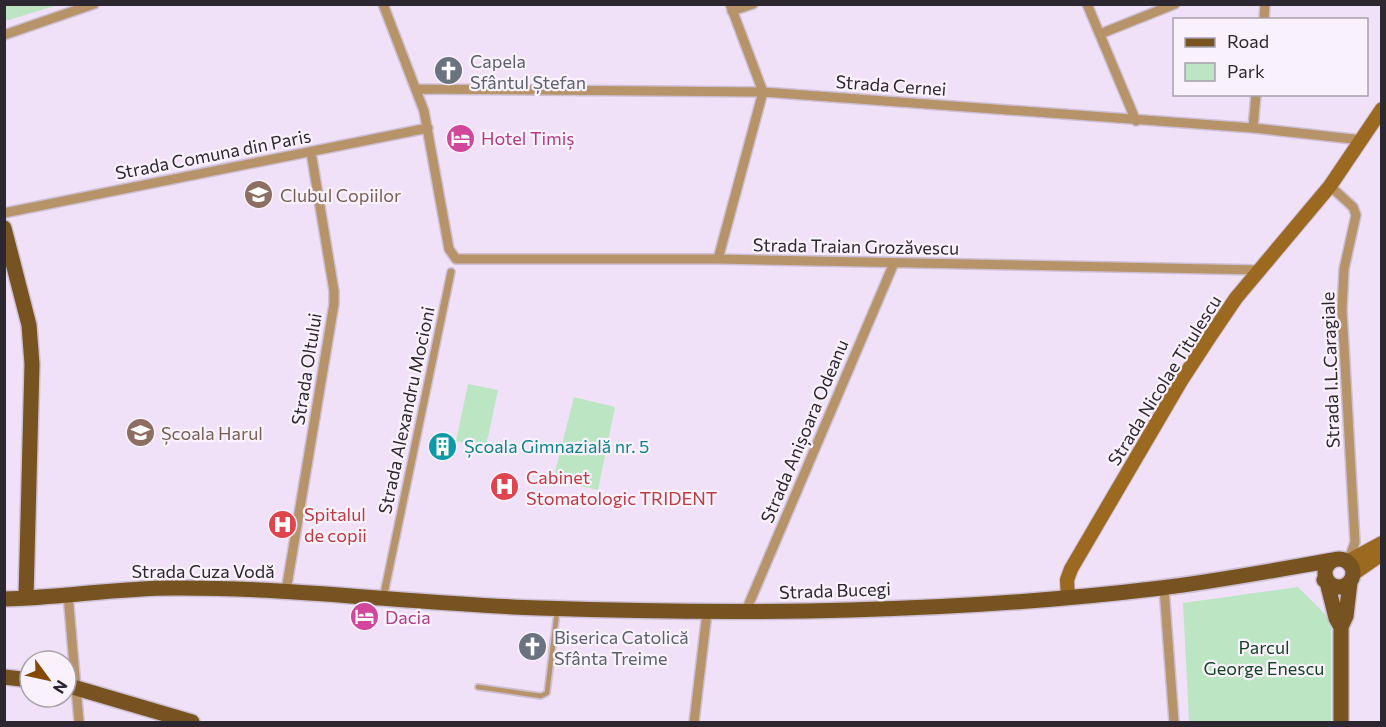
<svg xmlns="http://www.w3.org/2000/svg" width="1386" height="727" viewBox="0 0 1386 727" font-family="Commissioner,sans-serif">
<style>
.green{fill:#bce6c3}
.lines{fill:none;stroke-linecap:round;stroke-linejoin:round}
.service-casing{stroke:#cec0d4;stroke-width:8}
.pedestrian-casing{stroke:#cec0d4;stroke-width:10}
.minor-casing{stroke:#cec0d4;stroke-width:12}
.secondary-casing{stroke:#cec0d4;stroke-width:16}
.primary-casing{stroke:#cec0d4;stroke-width:18}
.service{stroke:#b69369;stroke-width:4.5}
.pedestrian{stroke:#b69369;stroke-width:7}
.minor{stroke:#b69369;stroke-width:9}
.secondary{stroke:#9c6921;stroke-width:14}
.primary{stroke:#775322;stroke-width:15}
.labels{text-anchor:middle;dominant-baseline:central;stroke-width:4.5;stroke-linejoin:round;paint-order:stroke}
.worship-label{font-size:18px;fill:#5b616d;stroke:#f9f2fc;text-anchor:start}
.street-label{font-size:18px;fill:#2d2730;stroke:#f9f2fc}
.hotel-label{font-size:18px;fill:#b23c85;stroke:#f9f2fc;text-anchor:start}
.education-label{font-size:18px;fill:#785e54;stroke:#f9f2fc;text-anchor:start}
.culture-label{font-size:18px;fill:#0d838f;stroke:#f9f2fc;text-anchor:start}
.health-label{font-size:18px;fill:#be3a42;stroke:#f9f2fc;text-anchor:start}
.park-label{font-size:18px;fill:#154321;stroke:#f9f2fc}
</style>
<rect width="100%" height="100%" fill="#f1e1f8"/>
<path class="green" d="M5 4H58V5L5 21Z
M468 384 498 390 486 446 456 441Z
M574 397 615 407 598 490 553 480Z
M1298 587 1331 620V722H1189L1183 603Z"/>
<g class="lines">
<defs>
<path id="service" d="M478 687 541 696 547 693 557 612"/>
<path id="pedestrian" d="M385 589 451 272"/>
<path id="minor" d="M383 4 424 111 449 249 456 259H718L1259 270
M1087 4 1136 121
M732 11 753 4
M1264 20 1265 4
M1100 34 1175 4
M4 35 94 4
M416 89 763 92 1253 128 1362 140
M1253 128 1256 94
M1330 186 1353 207 1356 215 1344 269 1342 310 1355 542 1349 560
M4 213 428 128
M718 259 763 92 730 4
M1164 588 1174 722
M286 591 334 304V291L311 152
M68 595 79 722
M745 613 894 263
M694 722 707 613"/>
<path id="secondary" d="M1347 562 1382 543
M1353 574 1382 554
M1068 598 1067 580 1071 569 1181 381 1209 338 1236 298 1330 186 1382 109"/>
<path id="primary" d="M4 228 29 325 32 364 26 598
M1325 573a14 14 0 1 1 28 0a14 14 0 1 1-28 0Z
M1324 580 1327 582 1336 618 1341 627
M4 599C60 598 116 588 172 588 294 587 416 604 539 608 746 615 955 613 1161 588 1218 581 1276 570 1333 560
M4 677 30 680
M66 685 192 722
M1341 722V627L1346 616 1350 582"/>
</defs>
<use href="#service" class="service-casing"/>
<use href="#pedestrian" class="pedestrian-casing"/>
<use href="#minor" class="minor-casing"/>
<use href="#secondary" class="secondary-casing"/>
<use href="#primary" class="primary-casing"/>
<use href="#service" class="service"/>
<use href="#pedestrian" class="pedestrian"/>
<use href="#minor" class="minor"/>
<use href="#secondary" class="secondary"/>
<use href="#primary" class="primary"/>
</g>
<defs>
<symbol id="church-disc" viewBox="-11 -11 22 22"><circle r="9.5" fill="#6b7280" stroke="#f9f2fc"/><path d="M-1.2-6h2.4v3.5h3.3v2.4h-3.3V6h-2.4V-.1h-3.3v-2.4h3.3Z" fill="#fff"/></symbol>
<symbol id="hotel-disc" viewBox="-11 -11 22 22"><circle r="9.5" fill="#d1479c" stroke="#f9f2fc"/><path d="M-6-4.5h1.5V1H6V5H4.5V3h-9V5H-6ZM-4 0a1.8 1.8 0 1 1 3.6 0ZM.5 0V-2.5h3Q6-2.5 6 0Z" fill="#fff"/></symbol>
<symbol id="school-disc" viewBox="-11 -11 22 22"><circle r="9.5" fill="#8d6e63" stroke="#f9f2fc"/><path d="M0-5L7-2L0 1L-7-2ZM-4 1L0 2.5L4 1V4Q0 6-4 4Z" fill="#fff"/></symbol>
<symbol id="building-disc" viewBox="-11 -11 22 22"><circle r="9.5" fill="#0f9aa8" stroke="#f9f2fc"/><path d="M-4-6H4V6H1V3H-1V6H-4ZM-2.5-4.3h1.7v1.8h-1.7ZM.8-4.3h1.7v1.8H.8ZM-2.5-1h1.7V.8h-1.7ZM.8-1h1.7V.8H.8Z" fill="#fff"/></symbol>
<symbol id="hospital-disc" viewBox="-11 -11 22 22"><circle r="9.5" fill="#e0444e" stroke="#f9f2fc"/><path d="M-5-5h3v3.5h4V-5h3V5h-3V1.5h-4V5h-3Z" fill="#fff"/></symbol>
</defs>
<g fill-rule="evenodd">
<use href="#church-disc" x="432" y="54" width="33" height="33"/>
<use href="#hotel-disc" x="444" y="122" width="33" height="33"/>
<use href="#school-disc" x="242" y="178" width="33" height="33"/>
<use href="#school-disc" x="124" y="416" width="33" height="33"/>
<use href="#building-disc" x="426" y="430" width="33" height="33"/>
<use href="#hospital-disc" x="488" y="470" width="33" height="33"/>
<use href="#hospital-disc" x="266" y="508" width="33" height="33"/>
<use href="#hotel-disc" x="348" y="600" width="33" height="33"/>
<use href="#church-disc" x="516" y="630" width="33" height="33"/>
</g>
<g class="labels">
<g class="worship-label">
<text x="470" y="61">Capela<tspan x="470" dy="21">Sfântul Ștefan</tspan></text>
<text x="554" y="637">Biserica Catolică<tspan x="554" dy="21">Sfânta Treime</tspan></text>
</g>
<g class="street-label">
<text transform="translate(891 85) rotate(4)">Strada Cernei</text>
<text transform="translate(213 154) rotate(-11)">Strada Comuna din Paris</text>
<text transform="translate(856 246) rotate(1)">Strada Traian Grozăvescu</text>
<text transform="translate(306 369) rotate(-81)">Strada Oltului</text>
<text transform="translate(1330 370) rotate(-92)">Strada I.L.Caragiale</text>
<text transform="translate(1164 380) rotate(-58)">Strada Nicolae Titulescu</text>
<text transform="translate(406 410) rotate(-78)">Strada Alexandru Mocioni</text>
<text transform="translate(804 431) rotate(-67)">Strada Anișoara Odeanu</text>
<text x="203" y="571">Strada Cuza Vodă</text>
<text transform="translate(835 590) rotate(-2)">Strada Bucegi</text>
</g>
<g class="hotel-label">
<text x="481" y="138">Hotel Timiș</text>
<text x="385" y="617">Dacia</text>
</g>
<g class="education-label">
<text x="280" y="195">Clubul Copiilor</text>
<text x="161" y="433">Școala Harul</text>
</g>
<g class="culture-label">
<text x="464" y="446">Școala Gimnazială nr. 5</text>
</g>
<g class="health-label">
<text x="526" y="477">Cabinet<tspan x="526" dy="21">Stomatologic TRIDENT</tspan></text>
<text x="304" y="514">Spitalul<tspan x="304" dy="21">de copii</tspan></text>
</g>
<g class="park-label">
<text x="1264" y="647">Parcul<tspan x="1264" dy="21">George Enescu</tspan></text>
</g>
</g>
<rect width="1386" height="727" fill="none" stroke="#2d2730" stroke-width="12"/>
<rect x="1173" y="18" width="195" height="78" fill="#f9f2fc" stroke="#a7a1aa" stroke-width="1.5"/>
<rect x="1185" y="38" width="30" height="9" fill="#775322" stroke="#a7a1aa" stroke-width="1.5"/>
<text x="1227" y="48" font-size="18" fill="#2d2730">Road</text>
<rect x="1185" y="63" width="30" height="18" fill="#bce6c3" stroke="#a7a1aa" stroke-width="1.5"/>
<text x="1227" y="78" font-size="18" fill="#2d2730">Park</text>
<g transform="translate(48 679) rotate(123)"><circle r="28" fill="#f9f2fc" stroke="#a7a1aa" stroke-width="1.5"/>
<path d="M0-4.5L10 22L0 15L-10 22Z" fill="#864905"/>
<text y="-9" font-size="16" font-weight="bold" text-anchor="middle" fill="#2d2730">N</text>
</g>
</svg>
